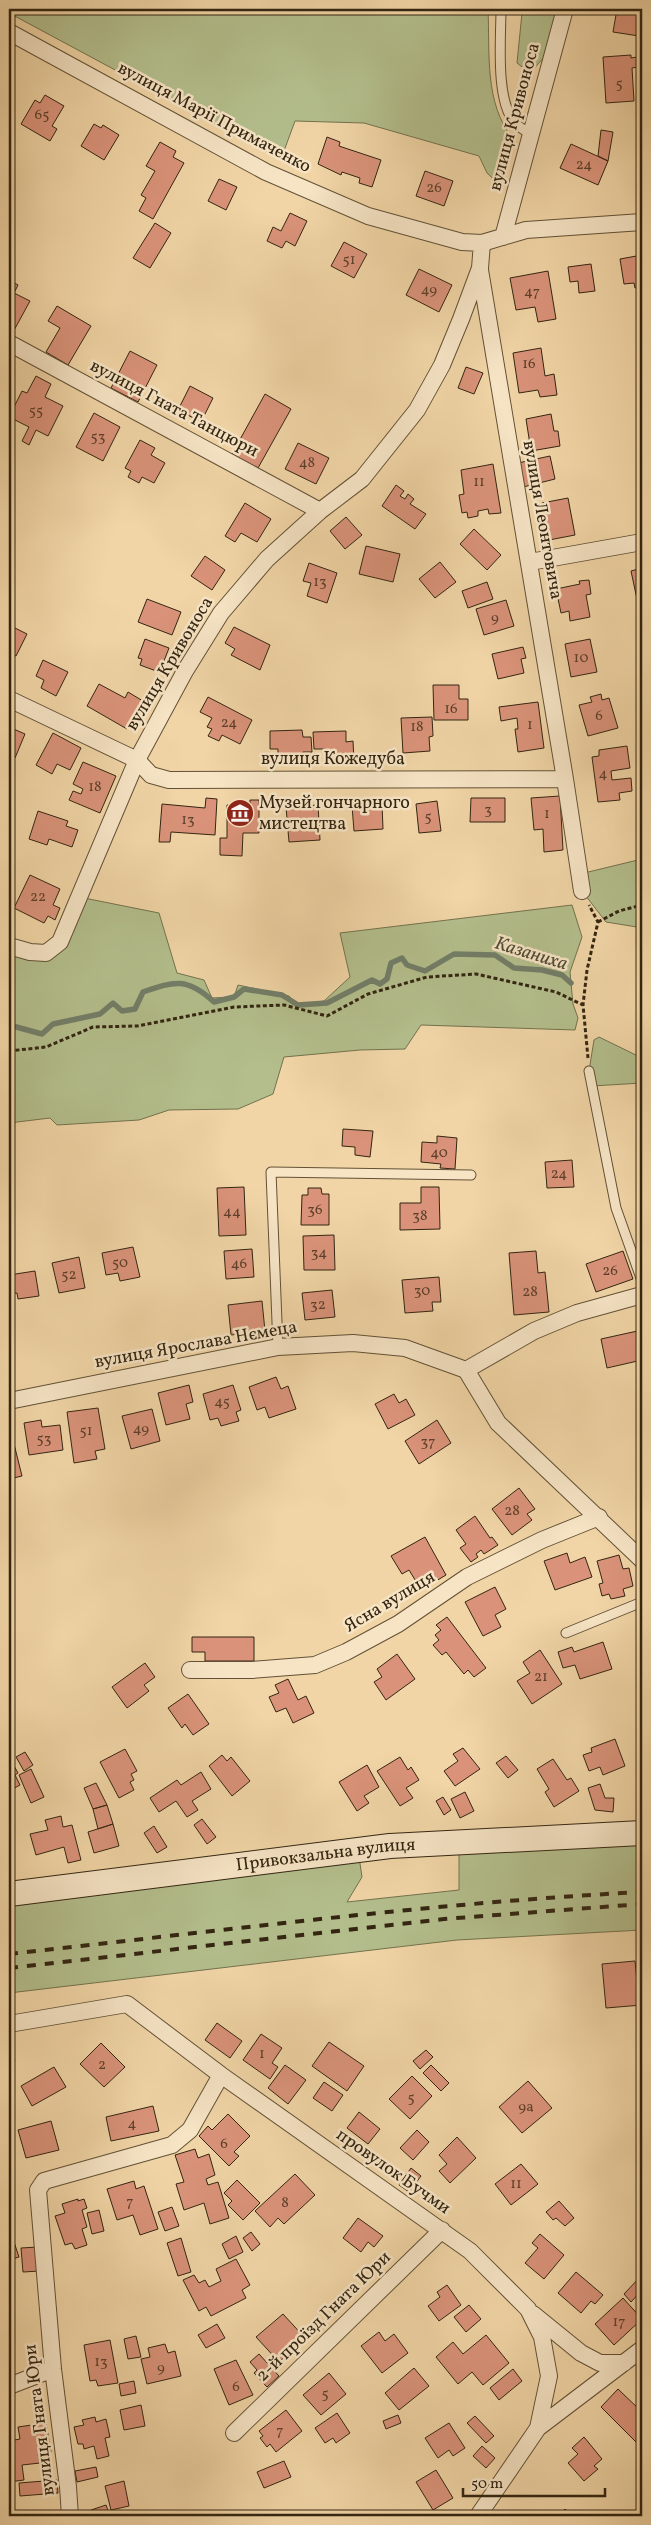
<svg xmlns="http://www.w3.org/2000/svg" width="651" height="2525" viewBox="0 0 651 2525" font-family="Vollkorn,serif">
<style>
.green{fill:#b3be8c;stroke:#73724e}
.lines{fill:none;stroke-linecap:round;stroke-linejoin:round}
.stream{stroke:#727e68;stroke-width:5.5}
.building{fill:#da937a;stroke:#332511}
.lane-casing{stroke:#625136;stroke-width:11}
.street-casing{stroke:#625136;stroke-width:18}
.secondary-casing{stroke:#332511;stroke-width:26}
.path{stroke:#332511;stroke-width:3;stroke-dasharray:4 2.5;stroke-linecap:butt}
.lane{stroke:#f6e4c5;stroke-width:9}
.street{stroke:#f6e4c5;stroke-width:16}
.secondary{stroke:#f6e4c5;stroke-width:24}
.rail{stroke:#332511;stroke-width:4;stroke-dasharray:9 9;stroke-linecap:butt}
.labels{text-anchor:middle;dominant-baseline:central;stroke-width:5;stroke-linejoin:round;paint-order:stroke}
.number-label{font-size:15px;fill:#5d402b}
.street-label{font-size:18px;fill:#332511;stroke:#f6e4c5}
.poi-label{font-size:18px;fill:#332511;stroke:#f6e4c5;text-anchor:start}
.water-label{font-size:19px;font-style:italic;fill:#4d4a35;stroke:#f6e4c5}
</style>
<rect width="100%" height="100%" fill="#f1d5a6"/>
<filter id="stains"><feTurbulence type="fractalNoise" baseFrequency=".004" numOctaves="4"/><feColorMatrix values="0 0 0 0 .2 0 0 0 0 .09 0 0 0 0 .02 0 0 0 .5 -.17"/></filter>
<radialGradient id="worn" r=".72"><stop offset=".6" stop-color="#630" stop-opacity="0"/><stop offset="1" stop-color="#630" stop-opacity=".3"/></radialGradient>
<path class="green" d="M9 9H488C490 53 484 103 513 139L501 186 487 173 479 156 364 123 295 121 281 159 9 13Z
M529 9H557L546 55 530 73 517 63 522 13Z
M642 859V946L637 927 606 922 582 891 580 874Z
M79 897 159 913 177 973 204 980 212 998 234 997 238 985 289 996 298 1005 324 1001 350 977 340 933 572 905 582 937 570 972 573 1004 578 1018 575 1030 421 1025 405 1049 360 1050 284 1057 273 1094 238 1109 169 1110 139 1120 57 1125 50 1118 9 1123V946L46 953Z
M599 1037 642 1058V1083L592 1086 589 1071 594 1040Z
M642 1833V1930L457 1940 9 1993V1894L358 1850 362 1877 347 1902 459 1890V1843Z"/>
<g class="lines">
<path class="stream" d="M9 1025 42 1034 53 1024 100 1014 113 1003 122 1011 135 1009 143 992C175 981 187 977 214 1002L234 997 244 989 282 995 298 1005 327 1003 372 980 380 984 387 979 391 963 402 958 407 965 425 971 454 954 495 955 514 968 542 970 562 975 571 983"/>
</g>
<path class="building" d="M617 9H642L639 36 613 32Z
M631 55V58L637 57 638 67 632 68 634 101 606 103 603 57Z
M45 95 64 106 52 126 57 129 50 141 21 124 35 100 40 103Z
M94 124 101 128 103 125 119 135 104 160 81 146Z
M601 130 613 132 608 161 598 156Z
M327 137 340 142 339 146 381 160 372 187 359 183 360 178 342 172 341 175 318 164Z
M160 142 176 151 173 157 184 163 153 219 139 211 146 198 141 195 155 171 146 166Z
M571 144 608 161 598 185 560 168Z
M425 171 453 181 444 206 416 196Z
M219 179 237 187 226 210 208 201Z
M290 213 307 221 295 246 286 241 282 248 267 241 273 227 281 231Z
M155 223 171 233 150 268 133 258Z
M344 242 367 254 354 278 331 266Z
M642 255V287L635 288 634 283 624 284 620 259Z
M591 264 595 291 579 293 578 281 570 282 568 267Z
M419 269 452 285 439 312 406 295Z
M548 271 556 319 538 322 535 307 516 310 510 278Z
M9 280 18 285 14 293 30 301 12 334 9 332Z
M57 306 91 326 68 365 46 352 60 328 48 321Z
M541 348 545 376 554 374 557 395 540 397 538 390 519 393 513 353Z
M130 351 157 365 138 402 111 388Z
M466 367 483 373 474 394 458 388Z
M36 376 51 384 45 397 63 406 48 436 36 430 29 445 22 441 29 427 9 417 22 391 27 393Z
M190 386 213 398 201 422 178 410Z
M265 394 291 409 258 468 232 454Z
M94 413 120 427 103 461 76 447Z
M551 414 554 431H558L560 446 531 451 526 419Z
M140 440 155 448 151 455 165 463 154 483 142 477 139 483 128 477 131 471 125 468Z
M298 443 329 458 316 484 285 469Z
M550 456 555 479 523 487 518 463Z
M493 464 501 513 489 514 488 509 478 511V516L468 518 467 512 462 513 459 495 464 494 461 470Z
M396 485 404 491 400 496 405 499 408 494 414 499 410 504 426 514 415 529 382 506Z
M568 498 575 535 549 540 542 503Z
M245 503 271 519 257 542 241 533 235 542 225 536Z
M346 517 362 535 345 549 330 531Z
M474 529 501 555 487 570 460 544Z
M366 546 400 554 393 582 359 574Z
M205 556 225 570 212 590 191 576Z
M440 562 456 582 435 598 419 579Z
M309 563 337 573 327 603 307 596 311 583 303 581Z
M642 568V618H641L631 571Z
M589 580 591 594 586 595 590 617 570 621 569 611 561 613 556 589 580 584 579 581Z
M487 582 493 599 468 608 462 591Z
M147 599 181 612 172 635 138 622Z
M506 600 514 626 484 635 476 609Z
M9 625 27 634 16 656 12 654 10 658Z
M234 627 270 645 260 670 231 655 235 649 225 643Z
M145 639 169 648 164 661 172 664 167 675 140 665 142 659 138 658Z
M590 639 597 672 571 677 565 644Z
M523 647 526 658 521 659 524 673 498 679 492 654Z
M43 660 68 672 56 696 41 688 44 680 36 676Z
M99 684 125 698 128 692 143 701 127 729 87 706Z
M433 685H459V699H468V720H434Z
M601 694 602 700 609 698 618 728 588 736 579 705 592 702 590 697Z
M208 697 252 720 240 744 222 735 219 741 208 736 212 729 207 727 212 718 200 712Z
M538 702 544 748 518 752 515 729H518L517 718 501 721 499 707Z
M432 717 433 736 429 737 430 751 403 753 401 718Z
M9 727 25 734 15 758 9 756Z
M302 730 303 737H311L312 752H303V757L278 758V749H270V731Z
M346 731V742L353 741 354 761H342L341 757 326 758V749H314L313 732Z
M53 733 81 748 70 770 57 764 52 774 36 765Z
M627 746 630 768 611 771 612 780 631 778 632 791 619 793 620 800 598 802 592 757 599 756V750Z
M83 762 116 776 100 813 69 800 73 791 81 794 83 789 73 784Z
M560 796 563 850 544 852 543 829 534 830 531 798Z
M206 798 217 799 215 835 171 832 170 842H159L162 804 205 808Z
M471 798H505V822H470Z
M250 800H259V833H243L242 856 220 855V838H227V805L250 806Z
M437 801 441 831 419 833 416 804Z
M382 804 383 829 354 831 352 806Z
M318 805 320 840 289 842 286 807Z
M38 811 68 821 66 826 78 830 72 847 49 839 47 845 29 839Z
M30 875 60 889 53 905 60 908 55 920 48 916 44 923 14 908Z
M343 1129 373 1131 370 1157 355 1155V1147L342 1146Z
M437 1136 457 1138 455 1169 440 1168 441 1164 421 1162 422 1142 437 1143Z
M572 1160 574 1187 547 1188 545 1162Z
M244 1187 246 1235 219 1236 217 1188Z
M421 1187H439L440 1229 400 1230V1203H421Z
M308 1188H321L322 1194H329V1225H301L302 1195H308Z
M334 1235 335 1270H304L303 1236Z
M133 1247 140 1277 120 1281 118 1273 106 1275 102 1253Z
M252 1249 254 1277 226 1279 224 1251Z
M536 1251 538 1273 545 1272 549 1312 514 1315 509 1253Z
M623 1251 633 1279 596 1292 586 1264Z
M79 1257 85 1288 59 1293 52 1263Z
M35 1271 39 1296 18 1299 17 1293 9 1294V1275Z
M439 1277 441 1302H432L433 1311 405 1313 402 1280Z
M332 1290 335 1317 305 1320 302 1293Z
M262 1301 265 1331 231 1335 228 1305Z
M642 1330V1360L607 1368 601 1339Z
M276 1377 281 1389 288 1386 296 1409 269 1418 265 1407 257 1410 249 1387Z
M189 1385 193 1402 186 1404 190 1419 166 1425 158 1393Z
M233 1385 241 1410 236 1412 239 1421 221 1426 218 1418 210 1420 203 1394Z
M394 1394 399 1403 406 1399 415 1415 388 1429 375 1404Z
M98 1408 105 1449 95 1451 97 1459 74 1463 67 1412Z
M152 1409 160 1441 131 1449 122 1416Z
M41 1420 42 1427 60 1425 63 1450 29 1455 24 1423Z
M437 1420 451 1443 419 1464 405 1441Z
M9 1424 22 1476 9 1479Z
M519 1488 535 1509 527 1514 532 1520 512 1535 492 1509Z
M475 1516 490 1538 492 1537 498 1545 484 1554 481 1550 476 1554 478 1557 471 1562 460 1548 466 1544 456 1530Z
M425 1537 446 1575 431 1584 427 1578 417 1583 409 1570 402 1574 391 1556Z
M567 1553 570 1563 585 1557 592 1577 555 1590 544 1561Z
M619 1555 623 1569 629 1568 633 1586 623 1589 625 1596 611 1599 609 1594 602 1596 599 1584 603 1583 597 1561Z
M495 1587 506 1609 495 1615 501 1627 483 1636 465 1602Z
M447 1617 486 1668 474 1677 468 1670 464 1674 446 1652 442 1655 433 1645 439 1640 435 1635 441 1630 436 1625Z
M192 1637H254V1661H205V1652H192Z
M603 1642 612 1669 580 1679 575 1665 563 1668 558 1652 572 1647 574 1652Z
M540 1650 562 1684 532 1704 517 1681 530 1673 523 1662Z
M397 1654 415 1679 386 1700 374 1682 382 1677 377 1669Z
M145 1663 155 1677 144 1685 149 1691 127 1708 112 1687Z
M288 1679 298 1700 306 1696 314 1713 293 1723 286 1708 276 1712 269 1697 279 1693 275 1685Z
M188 1694 209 1724 193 1735 185 1724 182 1728 168 1708Z
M615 1739 625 1766 603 1775 600 1767 589 1771 583 1755 592 1752 591 1748Z
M463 1748 480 1769 455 1786 444 1771 458 1761 453 1754Z
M125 1749 137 1771 131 1774 134 1780 130 1782 134 1790 119 1798 100 1762Z
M25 1752 33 1765 24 1771 16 1757Z
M222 1755 227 1761 231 1757 250 1781 232 1796 209 1766Z
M506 1756 518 1770 508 1778 496 1763Z
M400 1757 408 1770 411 1767 419 1780 406 1788 413 1798 400 1806 377 1771Z
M553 1759 567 1780 571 1778 579 1791 554 1807 545 1792 549 1789 537 1769Z
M13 1764 18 1773 15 1775 20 1785 9 1791V1778L13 1776 9 1766Z
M367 1765 379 1787 364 1796 369 1803 357 1811 339 1782Z
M31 1769 44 1797 31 1803 19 1775Z
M201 1772 211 1789 192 1801 198 1810 187 1817 176 1801 159 1812 150 1798 177 1780 181 1785Z
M96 1783 107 1805 93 1809 84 1788Z
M600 1784 605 1798H614L613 1812 595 1810 588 1788Z
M465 1792 474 1811 460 1818 451 1799Z
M443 1797 451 1810 444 1815 436 1801Z
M107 1805 113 1824 98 1829 93 1809Z
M61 1816 63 1827 72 1825 81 1860 68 1863 64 1847 36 1855 30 1834 48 1830 45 1820Z
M202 1819 216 1837 207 1844 194 1825Z
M113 1824 119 1846 94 1853 88 1832Z
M154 1826 167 1847 157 1853 144 1833Z
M635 1961 637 1981H642V2005L606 2008 602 1964Z
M217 2023 242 2041 230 2058 205 2040Z
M261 2034 282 2048 272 2063 278 2067 270 2079 243 2060Z
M329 2042 364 2066 347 2091 312 2066Z
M101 2043 125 2067 104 2087 80 2064Z
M9 2047 15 2061 9 2064Z
M426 2050 433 2057 420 2069 413 2061Z
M285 2065 306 2080 288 2104 268 2088Z
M431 2065 449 2083 441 2091 423 2073Z
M54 2067 66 2087 32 2106 21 2086Z
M412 2076 432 2096 410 2119 389 2099Z
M528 2081 552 2108 522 2133 499 2107Z
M324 2082 343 2095 332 2111 313 2098Z
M153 2106 159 2131 111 2141 106 2117Z
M359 2112 380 2129 368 2144 347 2128Z
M228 2114 250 2136 234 2152 239 2156 229 2166 199 2136 208 2126 212 2130Z
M51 2121 59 2150 26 2158 18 2130Z
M417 2130 429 2142 413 2160 400 2148Z
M457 2137 476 2158 450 2183 439 2171 447 2164 439 2155Z
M195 2149 198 2158 209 2154 215 2175 206 2179 208 2185 218 2182 229 2218 210 2224 204 2203 184 2210 176 2184 184 2182 175 2155Z
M521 2164 538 2184 511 2205 495 2184Z
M411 2168 421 2176 409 2192 399 2185Z
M295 2174 315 2195 284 2224 278 2218 270 2227 255 2211Z
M237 2180 260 2203 243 2220 228 2205 232 2201 224 2193Z
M134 2181 136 2189 144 2186 158 2229 140 2235 133 2215 117 2220 107 2189Z
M78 2199V2201L84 2199 87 2208 82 2210 87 2227 82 2229 87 2245 75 2249 72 2243 65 2245 55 2216 65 2213 62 2204Z
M559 2201 574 2218 565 2226 556 2218 553 2220 546 2212Z
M172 2207 179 2226 165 2231 158 2212Z
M99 2210 104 2231 92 2234 87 2213Z
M358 2218 383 2236 374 2247 368 2242 361 2252 343 2238Z
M251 2232 260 2244 252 2251 243 2238Z
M9 2233H11L19 2257 9 2260Z
M540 2234 564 2255 544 2279 525 2263 538 2248 532 2243Z
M236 2236 243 2252 229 2259 222 2244Z
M181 2238 191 2272 178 2276 167 2243Z
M38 2247 40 2271 23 2272 21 2248Z
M236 2259 250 2285 242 2290 246 2298 211 2316 206 2307 199 2311 183 2280 194 2275 199 2283 205 2280 209 2287 221 2281 216 2269Z
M576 2272 603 2295 595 2304 591 2301 581 2313 558 2293Z
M642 2275V2290L631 2302 624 2294Z
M447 2285 461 2305 439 2321 428 2306 440 2297 437 2292Z
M623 2298 642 2319 614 2345 595 2324Z
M469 2305 481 2319 466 2332 454 2317Z
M283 2314 305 2338 279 2362 256 2337Z
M217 2324 225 2338 206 2348 198 2335Z
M379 2332 385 2341 394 2334 408 2353 382 2373 361 2346Z
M486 2335 509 2363 483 2385 472 2372 458 2384 436 2357 453 2342 463 2354Z
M136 2336 141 2357 128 2359 124 2339Z
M110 2340 118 2383 98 2386 96 2380 90 2381 84 2345Z
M165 2344 168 2353 175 2351 181 2376 147 2384 141 2359 150 2357 148 2348Z
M259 2354 279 2376 267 2387 254 2373 257 2370 250 2362Z
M236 2360 253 2395 229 2405 214 2369Z
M414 2368 429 2386 399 2410 385 2393Z
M513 2369 522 2381 499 2400 490 2388Z
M329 2373 346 2394 321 2415 303 2395Z
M134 2381 136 2393 121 2396 119 2384Z
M618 2389 642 2412V2448L601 2407Z
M141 2405 145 2426 124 2430 120 2410Z
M286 2410 302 2431 276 2452 270 2444 267 2447 260 2438 263 2436 259 2431Z
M337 2413 350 2433 336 2443 333 2438 325 2443 315 2428Z
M398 2415 401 2423 386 2429 383 2421Z
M475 2416 494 2436 486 2443 467 2423Z
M95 2417 96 2422 106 2419 110 2437 105 2438 109 2456 97 2459 94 2446 84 2449 83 2444H78L74 2427 84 2425 82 2420Z
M46 2423 51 2452 38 2454 40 2463 22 2465 24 2480 9 2482V2441L20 2439 18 2427Z
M449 2423 465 2448 453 2456 449 2450 438 2458 425 2438Z
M584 2437 602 2459 594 2466 598 2469 584 2481 568 2463 578 2454 572 2448Z
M482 2446 495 2458 486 2468 473 2456Z
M284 2461 291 2477 264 2488 257 2472Z
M96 2467 98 2477 77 2482 75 2471Z
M436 2470 453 2498 433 2510 416 2482Z
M57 2480 58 2493 20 2496 19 2483Z
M124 2481 129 2506 111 2510 105 2486Z
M106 2505 110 2516H89L93 2515 91 2510Z
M565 2509 573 2516H559Z"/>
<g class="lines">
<defs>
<path id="lane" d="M501 9C501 37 495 101 515 123 519 127 526 131 531 135
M589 1071 616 1208 642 1281
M278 1347 271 1172 471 1175
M566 1633 642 1602"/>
<path id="street" d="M9 32 266 172 368 216 462 242 482 243 526 230 642 222
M503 237 565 9
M480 270 565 779
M9 343 320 511
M530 562 642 542
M9 699 137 760 151 775 169 780 565 779 582 891
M9 946 30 952 46 953 60 942 137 760 185 671 221 613 267 559 320 511 362 479 417 410 442 365 461 319 480 268 482 243
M466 1370 498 1423 642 1560
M9 1401 278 1347 353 1343 405 1348 466 1370 534 1331 577 1313 642 1295
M190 1670H252L315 1665 346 1652 398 1624 467 1577 542 1540 599 1517
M9 2024 127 2004 221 2075 470 2251 528 2309 542 2337 549 2376 538 2428
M533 2314 581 2353 600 2363H624
M9 2386 53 2369
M234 2433 442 2230
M70 2516 68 2487 53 2369 38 2190 44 2181 172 2145 190 2130 221 2075
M478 2516 538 2428 642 2349"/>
<g id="secondary">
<path id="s1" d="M9 1894 390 1846 642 1833"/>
</g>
</defs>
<use href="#lane" class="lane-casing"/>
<use href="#street" class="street-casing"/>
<use href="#secondary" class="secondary-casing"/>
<path class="path" d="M598 922 619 911 642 905
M9 1051 46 1047 93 1027 137 1026 234 1007 284 1005 327 1016 368 994 427 977 476 974 556 992 583 1005
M588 1058 583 1005 587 970 598 922 589 905"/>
<use href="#lane" class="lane"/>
<use href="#street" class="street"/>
<use href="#secondary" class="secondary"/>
<path class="rail" d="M9 1954C220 1931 430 1903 642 1892
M9 1968 444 1919 642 1904"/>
</g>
<defs>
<symbol id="museum-disc" viewBox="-11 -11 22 22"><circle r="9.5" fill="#8f2418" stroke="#f6e4c5"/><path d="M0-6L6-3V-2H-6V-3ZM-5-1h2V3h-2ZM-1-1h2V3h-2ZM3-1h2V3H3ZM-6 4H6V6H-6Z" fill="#fff"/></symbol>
</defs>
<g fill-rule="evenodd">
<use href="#museum-disc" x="224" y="797" width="32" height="32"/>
</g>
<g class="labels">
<g class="number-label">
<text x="619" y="84">5</text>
<text x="42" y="115">65</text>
<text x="584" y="165">24</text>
<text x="434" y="188">26</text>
<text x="349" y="260">51</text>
<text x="429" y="290">49</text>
<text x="532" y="292">47</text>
<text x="529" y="364">16</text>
<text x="36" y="411">55</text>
<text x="98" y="437">53</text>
<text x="307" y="463">48</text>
<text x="479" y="482">11</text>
<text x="320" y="582">13</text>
<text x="495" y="618">9</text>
<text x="581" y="658">10</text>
<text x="451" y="709">16</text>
<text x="599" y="716">6</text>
<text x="229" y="723">24</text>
<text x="530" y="725">1</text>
<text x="417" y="727">18</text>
<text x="603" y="774">4</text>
<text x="95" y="787">18</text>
<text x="488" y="810">3</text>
<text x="547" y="814">1</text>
<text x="428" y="817">5</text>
<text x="188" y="820">13</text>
<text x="38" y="897">22</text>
<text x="439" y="1153">40</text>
<text x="559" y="1174">24</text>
<text x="315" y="1210">36</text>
<text x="232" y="1212">44</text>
<text x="420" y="1216">38</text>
<text x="319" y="1253">34</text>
<text x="120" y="1263">50</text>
<text x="239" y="1264">46</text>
<text x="610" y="1271">26</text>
<text x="69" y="1275">52</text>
<text x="422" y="1291">30</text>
<text x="530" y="1292">28</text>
<text x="318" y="1305">32</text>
<text x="222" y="1402">45</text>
<text x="141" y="1429">49</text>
<text x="86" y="1431">51</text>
<text x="44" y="1439">53</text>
<text x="428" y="1442">37</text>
<text x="512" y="1511">28</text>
<text x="541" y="1677">21</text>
<text x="262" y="2054">1</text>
<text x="102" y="2065">2</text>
<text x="411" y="2098">5</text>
<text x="526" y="2107">9а</text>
<text x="132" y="2124">4</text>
<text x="224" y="2144">6</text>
<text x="516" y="2184">11</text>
<text x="130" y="2202">7</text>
<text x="285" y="2203">8</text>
<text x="619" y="2322">17</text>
<text x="101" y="2362">13</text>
<text x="161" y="2368">9</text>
<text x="236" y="2387">6</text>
<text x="325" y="2394">5</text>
<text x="280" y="2431">7</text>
</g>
<g class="street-label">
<text transform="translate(515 117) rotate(-75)">вулиця Кривоноса</text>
<text transform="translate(214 118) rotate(28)">вулиця Марії Примаченко</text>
<text transform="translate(174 409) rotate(28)">вулиця Гната Танцюри</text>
<text transform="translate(542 520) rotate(80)">вулиця Леонтовича</text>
<text transform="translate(170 664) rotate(-59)">вулиця Кривоноса</text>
<text x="333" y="759">вулиця Кожедуба</text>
<text transform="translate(196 1345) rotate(-10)">вулиця Ярослава Нємеца</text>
<text transform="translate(390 1602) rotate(-31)">Ясна вулиця</text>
<text stroke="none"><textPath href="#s1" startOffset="319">Привокзальна вулиця</textPath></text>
<text transform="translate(393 2172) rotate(35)">провулок Бучми</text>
<text transform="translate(324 2317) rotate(-44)">2-й проїзд Гната Юри</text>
<text transform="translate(40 2420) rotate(-97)">вулиця Гната Юри</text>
</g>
<g class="poi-label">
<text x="259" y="803">Музей гончарного<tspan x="259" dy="21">мистецтва</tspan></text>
</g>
<g class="water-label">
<text transform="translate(531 954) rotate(17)">Казаниха</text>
</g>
</g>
<rect width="651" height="2525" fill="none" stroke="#f1d5a6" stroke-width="30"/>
<rect x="10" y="10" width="631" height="2505" fill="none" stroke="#332511" stroke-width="2.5"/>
<rect x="15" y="15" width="621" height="2495" fill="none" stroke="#332511"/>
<path d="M463 2488v8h142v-8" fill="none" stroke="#332511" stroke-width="2.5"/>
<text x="471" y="2488" font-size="15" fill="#332511" stroke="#f6e4c5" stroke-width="4" paint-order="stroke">50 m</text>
<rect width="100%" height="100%" filter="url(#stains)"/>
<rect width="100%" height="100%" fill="url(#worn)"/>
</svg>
